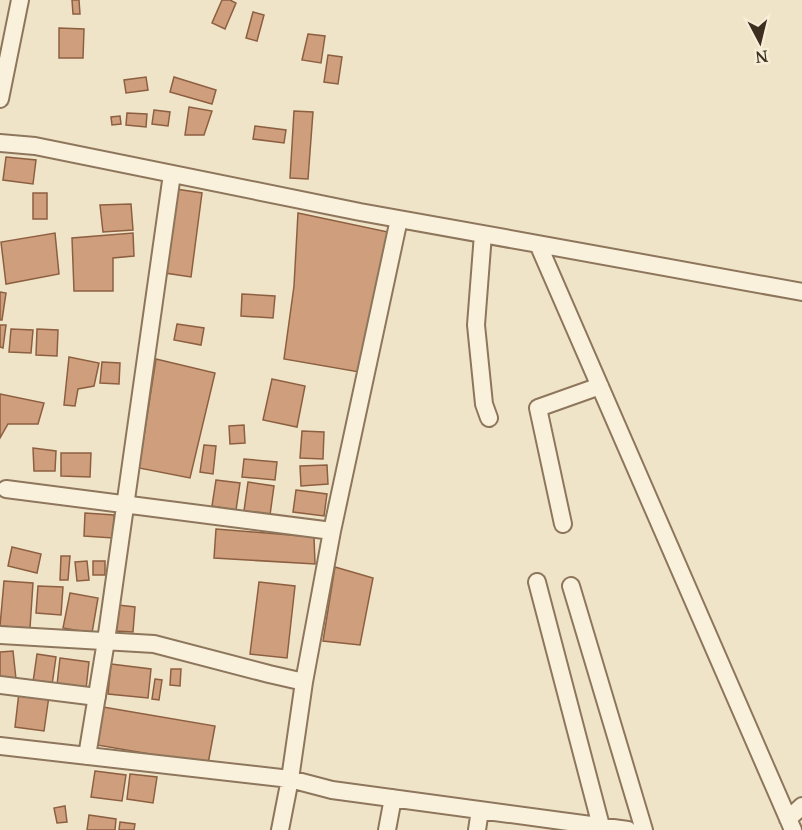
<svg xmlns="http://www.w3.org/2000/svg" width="802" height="830" viewBox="0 0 802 830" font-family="'Noto Serif',serif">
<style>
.building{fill:#cf9f7d;stroke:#8d5f41;stroke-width:1.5}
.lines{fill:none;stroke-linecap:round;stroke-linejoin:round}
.minor-casing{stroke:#8d765c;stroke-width:20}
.minor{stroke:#faf1dc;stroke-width:16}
</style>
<rect width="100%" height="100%" fill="#f0e4c8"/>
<path class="building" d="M72 0H79L80 14H73Z
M222 0H230L236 3 225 29 212 23Z
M253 12 264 15 257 41 246 38Z
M59 28 84 29 83 58H59Z
M308 34 325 36 321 63 302 60Z
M328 55 342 57 338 84 324 82Z
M146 77 148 90 126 93 124 80Z
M174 77 216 90 212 104 170 92Z
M189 107 212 111 204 135H185Z
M154 110 170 112 168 126 152 124Z
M294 111 313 112 308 179 290 178Z
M127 113 147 114 146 127 126 125Z
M120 116 121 124 112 125 111 117Z
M255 126 286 130 284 143 253 139Z
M6 157 36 160 33 184 3 180Z
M176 189 202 193 191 277 165 273Z
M33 193H47V219H33Z
M131 204 133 230 103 232 100 205Z
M298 213 388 232 359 372 284 359 294 286Z
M55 233 59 274 6 284 1 242Z
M133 233 134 256 113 258V291H74L72 238Z
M0 292 6 293 2 320H0Z
M242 294 275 296 273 318 241 316Z
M177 324 204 328 201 345 174 340Z
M0 325H6L3 348 0 347Z
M11 329 33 330 31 353 9 352Z
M37 329 58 330 57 356 36 355Z
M69 357 99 363 94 386 78 389 75 406 64 405Z
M156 359 215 373 190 478 139 468Z
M102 362 120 363 119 384 100 383Z
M272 379 305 386 297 427 263 420Z
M0 394 44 403 38 424H8L0 438Z
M244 425 245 443 230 444 229 426Z
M302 431 324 432 323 459 300 458Z
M204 445 216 446 213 474 200 472Z
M33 448 56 451 55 471H34Z
M61 453H91L90 477 61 476Z
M244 459 277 462 275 480 242 477Z
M327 465 328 484 301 486 300 466Z
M216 480 240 483 236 510 212 506Z
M248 482 274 486 270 515 244 511Z
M296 490 327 494 324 516 293 512Z
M85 513 114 515 113 538 84 536Z
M216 529 314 537 315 564 214 558Z
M12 547 41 554 37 573 8 566Z
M61 556H70L68 580H60Z
M87 561 89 580 77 581 75 562Z
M93 561H105V575H93Z
M335 567 373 578 360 645 323 641Z
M4 581 33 583 30 628 0 626Z
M259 582 295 586 287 658 250 654Z
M38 586 63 587 61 615 36 613Z
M70 593 98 598 92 633 63 628Z
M118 605 135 607 133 632 115 631Z
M13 651 16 679 0 681V652Z
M37 654 56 657 52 685 33 682Z
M60 658 89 662 86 689 57 685Z
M111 664 151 669 148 698 108 694Z
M171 669H181L180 686 170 685Z
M155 679 162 680 159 700 152 699Z
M19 692 49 696 44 731 15 727Z
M103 707 215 726 208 764 97 745Z
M95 771 126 775 122 801 91 797Z
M130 774 157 777 153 803 127 799Z
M65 806 67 822 57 823 54 808Z
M89 815 116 819 115 830H87Z
M120 822 135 824 134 830H119Z"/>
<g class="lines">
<defs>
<path id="minor" d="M0 99 20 0
M0 143 35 146 360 212 538 244 793 830
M483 234 476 325 484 404 489 418
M538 244 802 292
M6 489 332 531
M563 524 538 408 600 386
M537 582 601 826
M571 586 644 830
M0 635 154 644 269 674 304 682
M0 685 97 697
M0 746 290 779 304 682 332 531 399 219
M87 756 106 641 172 174
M788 819 802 806
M280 830 290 779 332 790 628 830
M387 830 393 798
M477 830 480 810"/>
</defs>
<use href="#minor" class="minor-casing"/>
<use href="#minor" class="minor"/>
</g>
<g transform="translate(760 42) rotate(173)" stroke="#f7eed8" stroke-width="4.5" paint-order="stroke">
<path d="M0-4.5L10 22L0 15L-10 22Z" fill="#3d2e20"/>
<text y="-9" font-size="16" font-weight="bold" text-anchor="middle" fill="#3d2e20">N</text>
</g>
</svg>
